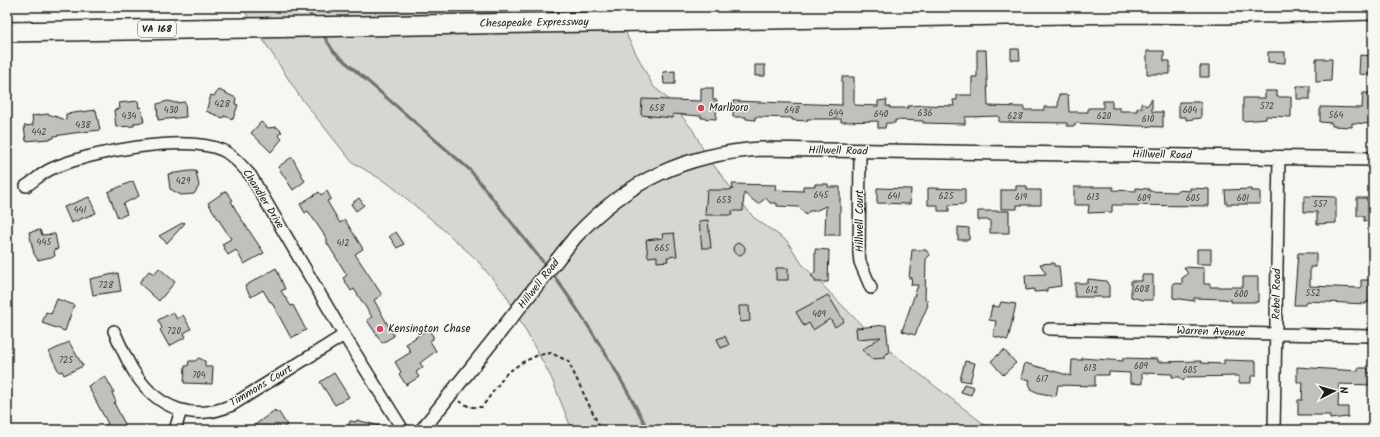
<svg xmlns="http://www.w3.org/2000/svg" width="1380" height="437" viewBox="0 0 1380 437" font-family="Kalam,sans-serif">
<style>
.green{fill:#d6d6d2;stroke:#797977}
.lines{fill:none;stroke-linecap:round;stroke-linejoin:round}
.stream{stroke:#727271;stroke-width:3}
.building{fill:#c0c0bd;stroke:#1c1c1c}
.minor-casing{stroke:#1c1c1c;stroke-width:14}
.tertiary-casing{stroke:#1c1c1c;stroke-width:16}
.motorway-casing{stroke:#1c1c1c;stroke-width:22}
.path{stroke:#1c1c1c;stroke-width:2;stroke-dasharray:4 3;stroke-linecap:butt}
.minor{stroke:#f6f6f2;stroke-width:11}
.tertiary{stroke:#f6f6f2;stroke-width:13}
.motorway{stroke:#f6f6f2;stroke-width:19}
.poi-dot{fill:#d1495b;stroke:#f6f6f2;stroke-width:1.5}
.labels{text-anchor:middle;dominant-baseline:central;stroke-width:3;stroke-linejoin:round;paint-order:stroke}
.number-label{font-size:9px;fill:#454544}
.shield{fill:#f6f6f2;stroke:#5d5d5c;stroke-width:1}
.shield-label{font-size:10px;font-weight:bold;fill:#1c1c1c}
.street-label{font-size:11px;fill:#1c1c1c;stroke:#f6f6f2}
.poi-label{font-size:11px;fill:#1c1c1c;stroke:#f6f6f2;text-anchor:start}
</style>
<rect width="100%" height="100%" fill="#f6f6f2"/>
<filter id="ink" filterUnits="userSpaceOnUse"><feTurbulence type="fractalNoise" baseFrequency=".025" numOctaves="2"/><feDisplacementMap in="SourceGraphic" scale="8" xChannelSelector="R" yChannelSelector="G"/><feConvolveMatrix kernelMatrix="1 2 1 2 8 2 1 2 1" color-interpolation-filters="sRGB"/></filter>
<g filter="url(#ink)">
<path class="green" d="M242 7H617L628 38 653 86 667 98 693 130 706 155 753 217 787 241 802 264 876 340 985 425 1008 430H572L551 377 506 295 476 259 437 224 389 184 352 162 300 97Z"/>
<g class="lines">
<path class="stream" d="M306 7 314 20
M322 33 334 52 470 170 547 267
M552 273C588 323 620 375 648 430"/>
</g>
<path class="building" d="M1011 49H1019L1020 60H1011Z
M977 50H986L988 106 1022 107H1024V110H1044V107H1058L1059 95H1068L1069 112H1088V108H1103V101H1112V108H1120V111H1137V108H1142L1141 103 1147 106 1152 99V112H1163V127L1075 123V126H1067V123L999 122V116L965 117V124L923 123V121L895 120V123H886L885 128H878V121L841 122V119H807V121L792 120V118L762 117H755V120L746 119V117H733V101L842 105V77H854V105L878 106V101L887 100 886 106H890V108H908V106L924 105 954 106 953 100H957V95H972V77H977Z
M1147 51H1164V61H1170V74H1147Z
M1268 52H1285V63L1268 62Z
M1360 55 1373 56 1372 75 1359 74Z
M1316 59H1332L1331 81 1316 82Z
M755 65H765V76H755Z
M1200 66H1209V77H1200Z
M675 71V84H664L663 72Z
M1297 86H1310V99H1297Z
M701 88H713V100H717L716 119 701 118 702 116 673 114V118L641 115 642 99 701 101Z
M219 90 236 98 235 104 238 105 233 119 224 116 223 118 206 111 211 95 214 96Z
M1265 91H1277V97H1291V117L1266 116V119L1243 121V98H1265Z
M1363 93H1373V124L1352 123V127L1332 126V123L1320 122V107L1362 108Z
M138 101 139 108 141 107 144 122 134 123V126L116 127 114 110 120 109 119 103Z
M168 101 175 103 185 102 186 117 158 120 157 104Z
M1179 102H1201V118L1186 120V117H1179Z
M96 110 100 130 74 133 54 136V138L49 139 26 141 24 126 33 125 32 116 48 114 66 120V114Z
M261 122 268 128 277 127 282 132 278 135 282 139 271 152 251 133Z
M292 157 305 181 293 190 278 167Z
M190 171H196L199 186 194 194 181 195 170 189 168 174Z
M133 181 139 196 123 204 127 214 118 218 108 192Z
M732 184 776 185 775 190 803 191V186H815V184H828V187H840V235H825L826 206 815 211H809L806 215 799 207 777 206V203H770L766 198 758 204 744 193 743 211H732V215H705L707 190H729L733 189Z
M1016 186H1027V190H1041V205H1017V209H1001V190H1016Z
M1074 187H1113V190L1136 191V188L1149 189V191L1177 192V190L1190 191V188L1209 189V206L1112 205V212L1088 213 1089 205H1074Z
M877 188 911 189 910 204 877 203Z
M928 188 965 189V204L949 205V211H938V205H928Z
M1252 189V191H1260V204H1226L1225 190Z
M226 191 233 200 231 201 238 214 264 253 244 264 236 250 228 255 222 244 231 239 208 203Z
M327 191 331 199 327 201 340 223 345 220 363 249 355 254 382 295 374 300 394 336 382 343 367 320 372 317 354 289 351 291 343 278 347 275 327 243V239L308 211 305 213 300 204 319 192 321 195Z
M1304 196 1336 197V223L1317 224V212H1304Z
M89 197 96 213 71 223 64 207Z
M359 198 364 205 356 211 351 204Z
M1357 198H1367V201H1373V221H1364V216H1357Z
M978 211H1009V233H990V220H978Z
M708 220 711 248H702L699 221Z
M184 222 185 223 167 243 159 236Z
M958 227 969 228V240H958Z
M40 230 42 235 55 234 58 249 54 250 55 256 38 260 34 254 29 232Z
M396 232 404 244 397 248 389 236Z
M674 233 677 256 667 257 668 261 657 262V256L648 257 646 240 663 238 662 234Z
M733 249a6 6 0 1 1 12 0a6 6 0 1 1-12 0Z
M815 249 829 250 828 282H815V279L811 276 815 272Z
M1197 249H1211V264H1197Z
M912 250H926L930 255 926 259 925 299 928 300 927 304 928 305 915 335 902 331 918 285H911L912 278H909Z
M1298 253H1316V267H1310V286L1361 288V280H1369L1373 284V302H1366V304L1306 301 1305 305H1294Z
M1054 263V266H1059L1061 286 1047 288V291L1034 292V289L1026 290 1025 275 1046 274 1040 264Z
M1184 267 1204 268V284H1210V287H1243V277H1258V302H1231V300L1223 299 1194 298V301L1173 298V283L1182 284V278L1188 274Z
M159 268 175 282 159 301 139 283 149 271 154 274Z
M276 268 285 289 281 291 291 306 293 305 306 330 291 338 271 301 270 302 263 290 251 297 245 286Z
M776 268H788V280H776Z
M118 273 121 291 93 295 90 279Z
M1142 275H1153V300H1143L1131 297V281H1142Z
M1088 279 1106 281 1109 286V297H1075V283H1088Z
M828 295 844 321 835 327 830 319 813 330 809 323 804 326 796 312Z
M57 299 74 305 65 331 42 323 46 312 51 314Z
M1001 302 1016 304 1008 340 993 336 996 321 989 320 992 306 999 307Z
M739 306H749L750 321 740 322Z
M173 312 177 319 183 315 191 329 184 333 186 337 169 346 160 330 162 328 158 320Z
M886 325 889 353 885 354V358L873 359 862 350 881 337 857 339 856 328Z
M428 329 433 336V339L430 341 436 351 420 363 423 367 416 372 419 377 406 385 399 374 401 372 395 362 411 352 406 344Z
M725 336 729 345 721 348 717 339Z
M69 342 83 366 64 375 62 371 59 372 49 352Z
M1004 350 1016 363 1003 375 991 361Z
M199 358 205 361V367H213L212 384 184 383 185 366H188L189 361H195Z
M1082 358 1123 361V358L1158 359V362L1201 361V363L1224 364V360L1256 361V376H1251V383H1239V376L1186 377 1183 381 1180 377H1172V374L1142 373V384L1130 383V373L1109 372V375H1095V386L1058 385 1056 396 1039 393 1032 390 1029 383 1030 380 1021 378 1025 363 1071 376 1072 360H1082Z
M965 361 975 363 970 382 960 380Z
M1297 367 1358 371V368H1368V373H1373V385L1339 384 1338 407H1348V417L1330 419V415H1298V400H1302L1303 382H1297Z
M334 373 349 397 335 405 320 382Z
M105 376 114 392 112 393 116 402 114 403 128 430H96L108 424 88 386Z
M964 384 974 387 971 395 961 392Z
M275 410 276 413 278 411 287 425 280 430H248Z
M357 420 383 427 382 430H347L350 421 356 422Z"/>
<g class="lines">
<defs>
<path id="minor" d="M860 151 859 253 860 262 871 288
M26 186C34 181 42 173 51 169 88 152 184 134 222 150 233 155 243 167 251 176L344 335 403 430
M1049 329 1373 336
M114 331C121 346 127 362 136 375 159 409 194 422 232 405L344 335
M175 430 181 410
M1274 430 1279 158"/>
<path id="tertiary" d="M422 430 576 236C627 181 685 154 760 149L1373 159"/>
<path id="motorway" d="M7 32 1125 13 1225 14 1373 10"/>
</defs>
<use href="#minor" class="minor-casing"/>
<use href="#tertiary" class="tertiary-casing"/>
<use href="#motorway" class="motorway-casing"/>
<path class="path" d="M459 401 470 407H482L506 374 521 363 538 355 551 353 568 361 601 430"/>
<use href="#minor" class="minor"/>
<use href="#tertiary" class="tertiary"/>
<use href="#motorway" class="motorway"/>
</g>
</g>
<g class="poi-dot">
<circle cx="701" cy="108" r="4"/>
<circle cx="380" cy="329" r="4"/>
</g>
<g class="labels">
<g class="number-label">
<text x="222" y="104">428</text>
<text x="1267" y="106">572</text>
<text x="657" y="108">658</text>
<text x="171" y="110">430</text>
<text x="792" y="110">648</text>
<text x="1190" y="110">604</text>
<text x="836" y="113">644</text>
<text x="925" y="113">636</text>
<text x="881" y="114">640</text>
<text x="1336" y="115">564</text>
<text x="129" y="116">434</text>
<text x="1015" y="116">628</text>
<text x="1104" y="116">620</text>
<text x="1148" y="119">610</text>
<text x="83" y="125">438</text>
<text x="39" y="132">442</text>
<text x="183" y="181">429</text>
<text x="821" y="195">645</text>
<text x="894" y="196">641</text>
<text x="946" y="196">625</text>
<text x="1021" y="197">619</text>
<text x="1093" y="197">613</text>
<text x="1144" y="198">609</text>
<text x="1193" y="198">605</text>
<text x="1243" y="198">601</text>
<text x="724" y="200">653</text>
<text x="1320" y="204">557</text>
<text x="80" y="210">441</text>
<text x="44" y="242">445</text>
<text x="343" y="243">412</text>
<text x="662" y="248">665</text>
<text x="106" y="285">728</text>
<text x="1142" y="289">608</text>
<text x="1092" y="290">612</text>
<text x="1313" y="293">552</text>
<text x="1241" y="294">600</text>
<text x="819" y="314">409</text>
<text x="174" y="331">720</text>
<text x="66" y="360">725</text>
<text x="1141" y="366">609</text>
<text x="1090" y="368">613</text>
<text x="1190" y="370">605</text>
<text x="199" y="375">704</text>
<text x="1042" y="379">617</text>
</g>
<rect class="shield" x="138" y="21" width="38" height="16" rx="3"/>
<g class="shield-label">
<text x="157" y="29">VA 168</text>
</g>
<g class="street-label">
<text transform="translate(534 23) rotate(-1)">Chesapeake Expressway</text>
<text transform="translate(838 151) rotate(1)">Hillwell Road</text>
<text transform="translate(1162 155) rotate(1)">Hillwell Road</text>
<text transform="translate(263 199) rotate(58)">Chandler Drive</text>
<text transform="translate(860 221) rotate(-90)">Hillwell Court</text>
<text transform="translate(539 284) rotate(-52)">Hillwell Road</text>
<text transform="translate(1277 294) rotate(-89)">Rebel Road</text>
<text transform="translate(1211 332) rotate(2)">Warren Avenue</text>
<text transform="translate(261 386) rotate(-31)">Timmons Court</text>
</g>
<g class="poi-label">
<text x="709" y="108">Marlboro</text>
<text x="388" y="329">Kensington Chase</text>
</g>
</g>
<rect width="1380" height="437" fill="none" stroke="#f6f6f2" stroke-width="24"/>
<rect x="12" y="12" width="1356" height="413" fill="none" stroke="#1c1c1c" stroke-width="1.5" filter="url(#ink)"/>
<g transform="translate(1334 391) rotate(84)" stroke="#f6f6f2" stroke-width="3" paint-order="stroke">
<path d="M0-3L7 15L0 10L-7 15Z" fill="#1c1c1c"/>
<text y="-6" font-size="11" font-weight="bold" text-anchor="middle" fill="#1c1c1c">N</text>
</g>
</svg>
